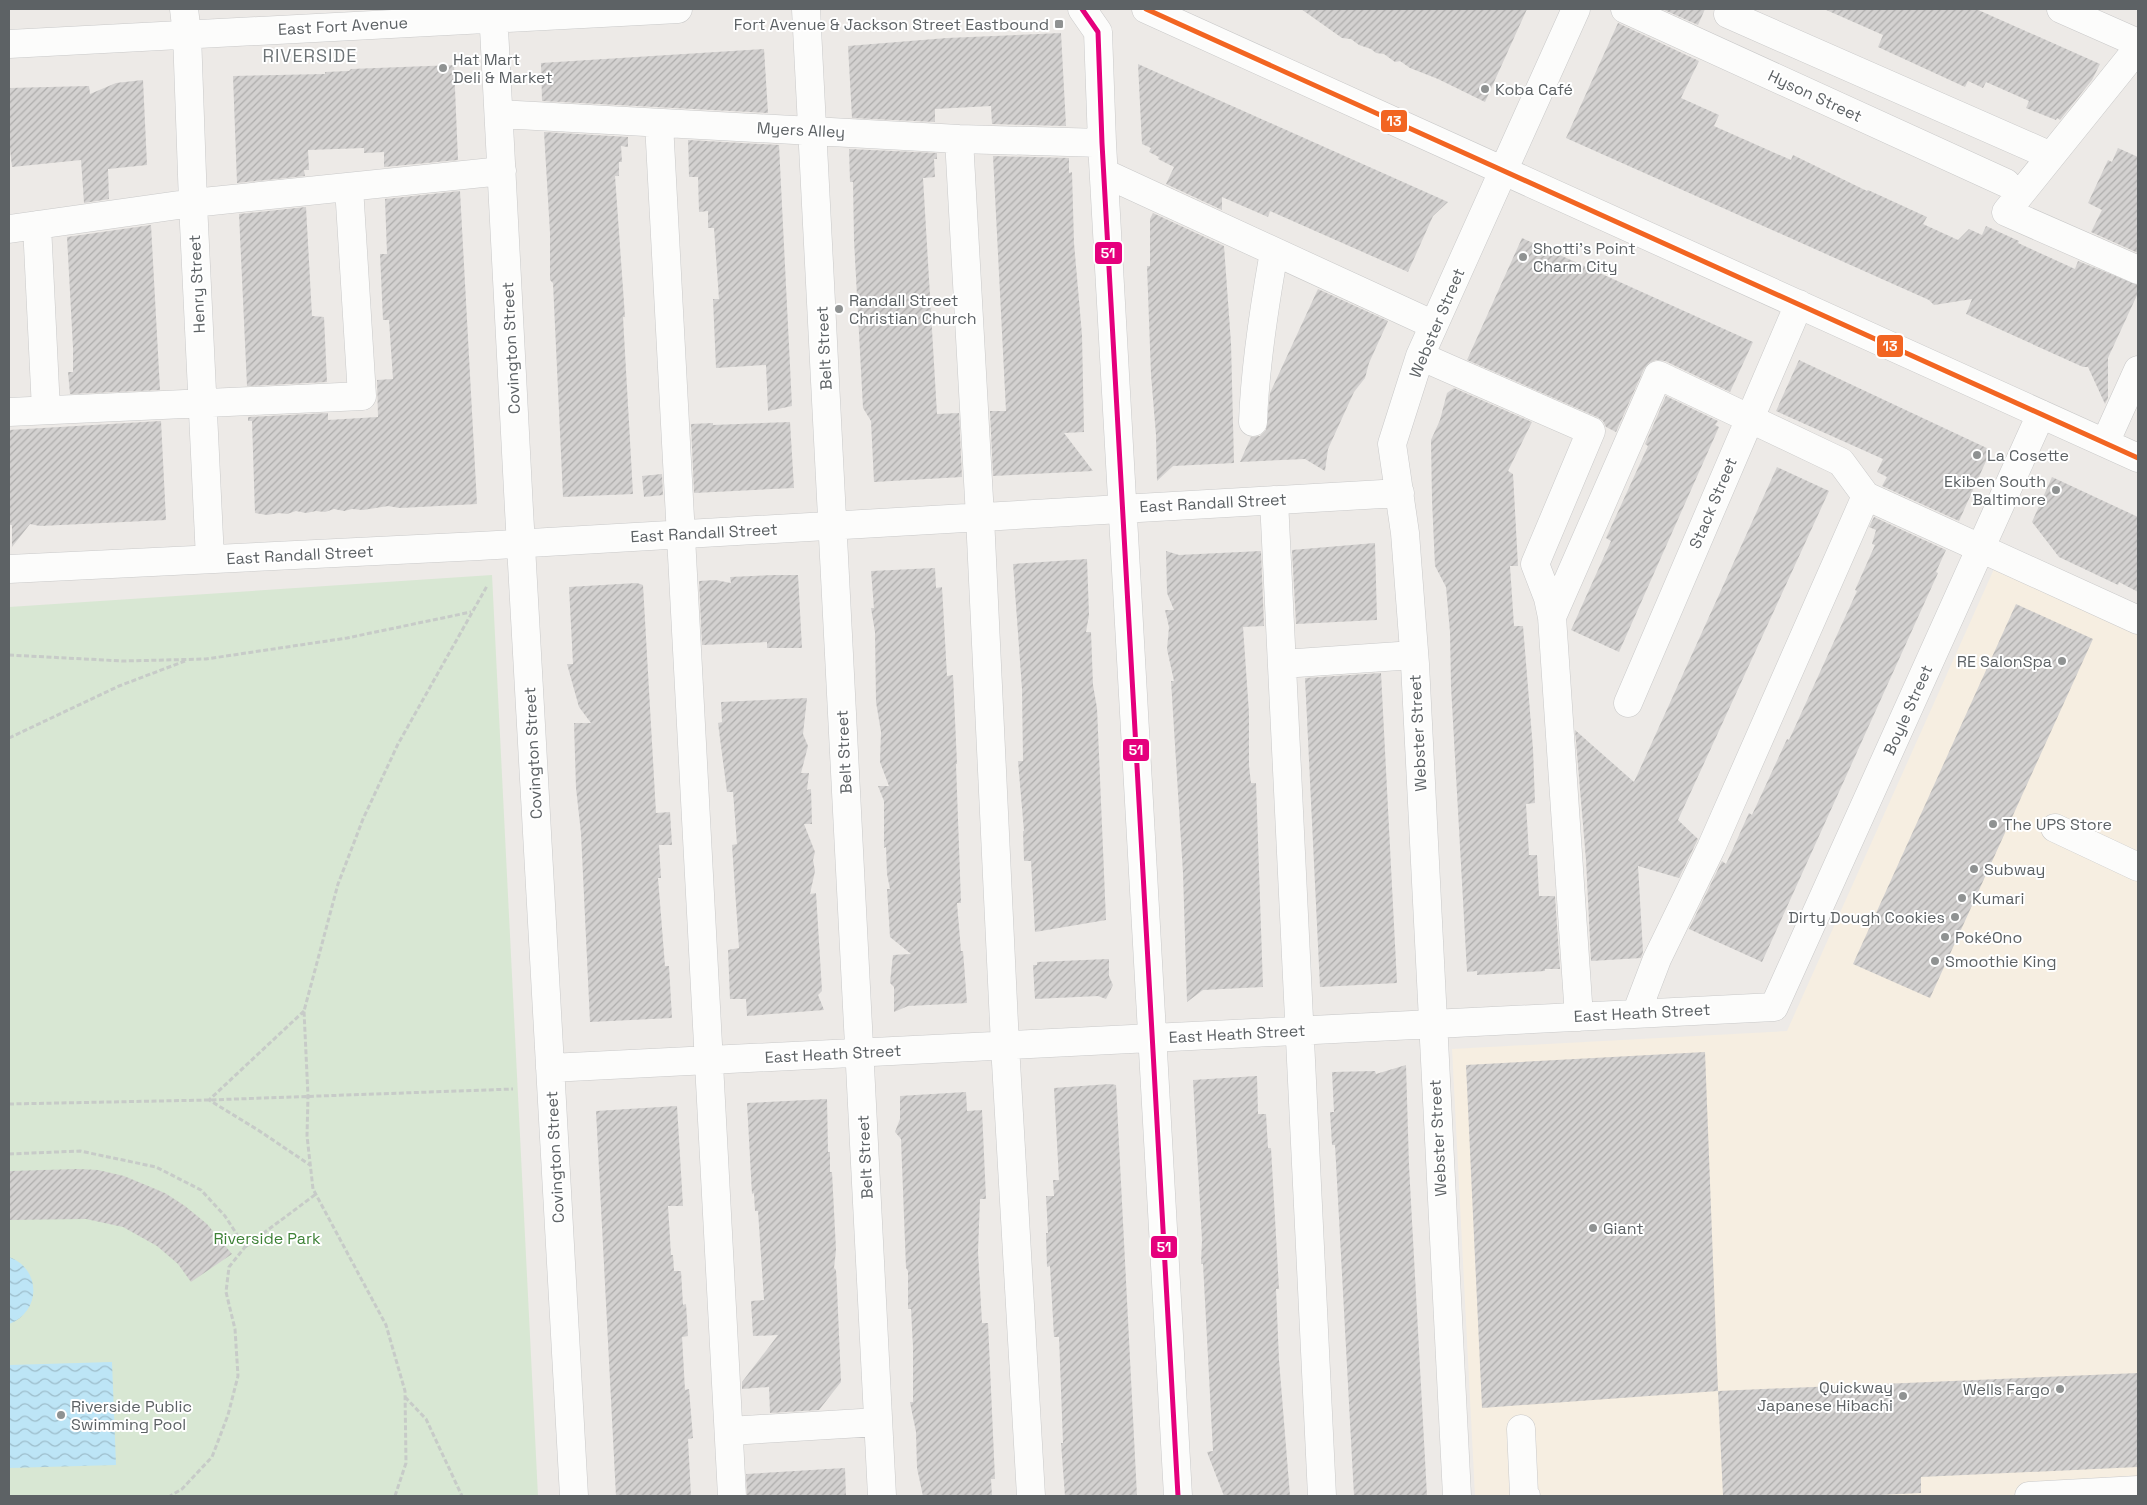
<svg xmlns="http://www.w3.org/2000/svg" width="2147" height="1505" viewBox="0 0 2147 1505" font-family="'Space Grotesk',sans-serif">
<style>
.commercial{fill:#f6eee1}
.green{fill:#d8e7d3}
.water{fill:url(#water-waves)}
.building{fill:url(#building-hatch)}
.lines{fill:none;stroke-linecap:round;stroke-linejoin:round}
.minor-casing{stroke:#c9c9c9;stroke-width:29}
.path{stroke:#c7cbc8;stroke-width:3;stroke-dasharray:5 2.5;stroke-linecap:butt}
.minor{stroke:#fcfcfb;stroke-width:28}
.bus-1-casing{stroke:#fff;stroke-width:9}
.bus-2-casing{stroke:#fff;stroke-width:9}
.bus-1{stroke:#e5007d;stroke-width:5}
.bus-2{stroke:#f26522;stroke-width:5}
.poi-dot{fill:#8f9292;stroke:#fff;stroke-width:2}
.labels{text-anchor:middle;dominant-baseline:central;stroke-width:4;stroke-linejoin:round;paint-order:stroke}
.poi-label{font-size:16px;fill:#5d6265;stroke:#fff;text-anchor:start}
.street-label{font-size:16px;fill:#5d6265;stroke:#fff}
.park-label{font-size:16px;fill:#3e8237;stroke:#fff}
.neighbourhood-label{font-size:18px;letter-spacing:1px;fill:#6e7477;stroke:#fff}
.line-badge{stroke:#fff;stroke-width:2}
.badge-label{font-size:14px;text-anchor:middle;font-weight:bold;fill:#fff}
</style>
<defs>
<pattern id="water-waves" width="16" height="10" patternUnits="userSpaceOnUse" patternTransform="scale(1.25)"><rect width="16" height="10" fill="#bde5f6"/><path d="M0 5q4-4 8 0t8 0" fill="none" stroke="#9dbdcb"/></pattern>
<pattern id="building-hatch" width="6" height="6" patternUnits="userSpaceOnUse" patternTransform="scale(1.25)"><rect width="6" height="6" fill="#d3d1d0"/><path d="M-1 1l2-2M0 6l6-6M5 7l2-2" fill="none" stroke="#aeadac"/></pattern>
</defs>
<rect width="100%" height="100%" fill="#edeae7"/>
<path class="commercial" d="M1994 569 2138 634V1496H1475L1452 1049 1787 1031Z"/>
<path class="green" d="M492 575 538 1496H9V607Z"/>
<path class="water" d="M9 1257C42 1269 41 1312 9 1324Z
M112 1362 116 1465 9 1468V1365Z"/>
<path class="building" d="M1301 9H1527L1485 102 1438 79 1410 68 1400 61 1395 62 1384 54 1376 53 1371 49 1359 45 1351 39 1342 38Z
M1662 9H1705L1698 25Z
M1824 9H1976L2100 64 2092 80 2060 120 2057 118 2056 120 2026 108 2029 101 1986 82 1983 88 1968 81 1965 87 1878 47 1883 35Z
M1618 23 1699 61 1681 98 1719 115 1714 126 1791 160 1793 155 1867 191 1868 190 1927 217 1923 224 1958 240 1969 229 1982 235 1986 226 2019 241 2018 243 2075 269 2078 261 2138 285V293L2108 358V398L2105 404 2088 367H2083L1966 314 1972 299 1934 305 1929 300 1566 138Z
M1061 33 1066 126 992 124 991 106 935 109V122L852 118 848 46 947 38Z
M764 49 768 113 542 101 541 63Z
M1138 64 1448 202 1433 216 1408 272 1270 211 1268 217 1222 197V210L1166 184 1174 167 1158 159 1159 157 1149 152 1151 148 1142 144Z
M454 65 458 160 384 167V152L364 153V148L308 150 309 170H304L305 176 237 183 233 76 325 74V72L349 71 351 69Z
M143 80 147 165 108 169 109 199 84 203 81 160 12 167 9 140V88L89 86 90 94 116 83Z
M544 132 628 137V147L621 146 622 162H619V176H615L625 317H623L633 494 563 497 553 283 550 280V233Z
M688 140 779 145 792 406 768 411 766 365 716 368 713 299H719L714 228H708V211L699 212 698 177H689Z
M2118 148 2138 157V253L2091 232 2102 210 2088 203 2108 160 2112 162Z
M849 149 937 153V159H934L935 177 923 178 937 414 959 413 962 477 874 482 871 421 863 408 854 240 853 182H850Z
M993 156 1069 158V173L1072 172 1074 243 1082 335 1084 432 1064 433 1093 471 993 476 990 411H1006Z
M460 191 477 504 400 508 388 506 363 510 352 509 344 511 334 509 325 512 316 511 306 513 296 511 287 514 279 513 267 515 255 513 252 421H248V417L328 413V420L378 417 377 380 393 379 389 320H383L380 254H387L385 199Z
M306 207 312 316 324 317 327 382 247 386 239 214Z
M1153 213 1224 246 1231 343 1234 463 1173 466 1157 481 1156 435 1151 375 1147 266H1150V219Z
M151 225 160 390 70 394 68 372H73V348L67 237Z
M1522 238 1753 342 1730 392 1665 361 1656 360 1649 363 1644 369 1616 432 1606 427 1603 421 1597 417 1467 360Z
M1318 289 1388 321 1369 363 1365 378 1354 392 1328 449 1325 471 1305 459 1240 462 1251 437 1260 436 1266 430 1270 393Z
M1799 360 1991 450 1959 521 1882 486 1887 477 1877 472 1883 459 1776 411Z
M1454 388 1532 422 1508 471 1513 474 1518 566H1510L1514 626H1523L1533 749 1535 803 1526 804 1529 855H1537L1539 896H1555L1560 969H1545V971L1477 975V971L1467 972 1451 686 1450 632 1446 587 1435 566 1432 500 1431 440 1440 420 1447 393Z
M1666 396 1718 421 1715 425 1719 427 1619 652 1571 630 1611 541 1606 538 1648 446 1645 444Z
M161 421 166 520 40 526 30 524 12 547V525H9V430Z
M790 422 794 488 694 493 691 424 713 423V425Z
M1777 467 1829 491 1678 820 1698 839 1679 878 1638 866 1643 952 1641 958 1591 961 1586 860 1575 730 1634 782Z
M662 474 663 495 644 497 642 476Z
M2052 477 2138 517V592L2119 582 2118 585 2059 557 2032 522Z
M1874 517 1946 550 1936 572 1938 573 1762 962 1689 929 1722 861 1726 864 1749 813 1752 815 1787 739 1789 740 1857 591 1855 590 1875 545 1872 544 1876 530 1869 527Z
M1375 543 1377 620 1296 624 1292 550Z
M1166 551 1179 555 1261 551 1264 626 1243 627 1249 713V766L1251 783H1256L1263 987 1203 990 1187 1002 1183 873 1171 681H1174L1167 649 1169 627 1165 610H1174L1167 593Z
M1087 559 1089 615 1086 632H1091L1093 685 1097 708 1106 920 1035 932 1031 861H1024L1023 831H1024L1018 761H1023L1022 689 1013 564Z
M935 568 936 588 942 587 947 676 953 675 957 764H956L961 903H957L961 951H963L967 1003 908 1006 894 1012V987L890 983 893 955 911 954 890 937 887 889H890L887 874 886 847 884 848V801L878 786H889L880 762 881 732 876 702 875 632 871 608H874L871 571Z
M774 575H798L802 648H767V642L702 645 699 581 715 580 731 583 730 577Z
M637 583 643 585 656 813 670 812 672 845H659L661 878H658L665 966H669L672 1018 590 1022 581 833 576 788 574 723H591L579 707 567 664H573L569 587Z
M2016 604 2093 639 1930 998 1853 964Z
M1381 673 1397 983 1320 987 1305 678Z
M807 698 803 734 808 746 801 773H809L807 790 811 789 812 824H804L815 852 813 860 815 871 810 894 816 893 822 991 818 995 824 1010 747 1016 746 999H730L728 950 739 948 732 845 737 844 733 792H727L718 723 722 722 721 702Z
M1109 959V976L1113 985 1106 999 1098 996 1035 999 1033 965H1037V962Z
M1705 1052 1718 1391 1482 1408 1466 1065Z
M1406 1065 1409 1166 1427 1496H1354L1336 1163 1335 1145H1332L1330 1112H1334L1332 1072 1375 1071 1376 1074Z
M1257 1076 1258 1114H1266L1268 1148H1271L1279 1289H1276L1279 1360 1290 1496H1224L1207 1452 1213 1451 1203 1264H1201L1202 1240 1193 1080Z
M1110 1084 1116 1085 1137 1496H1065L1061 1443H1063L1059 1337H1054L1050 1266 1047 1267 1046 1233H1048L1046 1196H1054L1053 1180H1059L1054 1088Z
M966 1092 967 1111 982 1110 986 1199H980L978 1252 982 1323H988L995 1479H991L992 1496H923L917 1468 916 1432 910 1402H913V1347L911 1309H908V1271L906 1268 901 1139 895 1132 900 1119V1096Z
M827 1099 828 1152H830V1172H832L836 1250 834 1268 836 1270 837 1288 841 1382 819 1410 770 1413 769 1387 742 1389V1382L778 1335 753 1336 751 1301 764 1300 758 1211H755L754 1193 752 1194 747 1103Z
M677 1106 683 1206H668L671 1255H673L674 1271H681L683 1305 686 1304 688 1336 682 1337 685 1390 689 1389 693 1438 688 1439 691 1496H616L596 1111Z
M78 1169 98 1170 124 1176 165 1193 185 1206 207 1224 232 1254 191 1282 178 1264 157 1246 123 1227 86 1219 9 1220V1171Z
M2138 1373V1467L1921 1477V1493L1859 1496H1723L1718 1391Z
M845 1468 846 1496H747L746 1474Z"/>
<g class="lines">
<defs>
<path id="minor" d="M184 9 187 34 193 203 210 559
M493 9 519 510 574 1496
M806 9 882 1496
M1082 9 1098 32 1102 143 1178 1496
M1146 9 2138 458
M1625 9 2006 183
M2061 9 2138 43
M1728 14 2051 156
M9 44 678 9
M2138 48 2006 212 2138 270
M499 114 959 139 1102 143
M659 123 732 1496
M959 139 980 517 1005 1045 1031 1496
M1104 173 1434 325
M37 225 46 410
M9 229 193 203 502 171
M1420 356 1591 431 1535 564 1548 598 1552 617 1579 1017
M9 412 362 396 349 187
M1253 422C1255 365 1264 308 1274 252
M2105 443 2138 370
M1866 496 2138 620
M1274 500 1322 1496
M9 569 479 546 1400 493
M1552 617 1658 375 1841 462 1866 496 1711 848 1657 959 1636 1014
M1282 664 1414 655
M1628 703 1799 304
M2055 828 2138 867
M550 1068 1774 1007 2041 414
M1521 1429 1524 1494 1526 1496
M729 1431 878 1422
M1457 1496 1415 664 1405 533 1392 444 1420 356 1576 9
M2029 1496 2138 1490"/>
</defs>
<use href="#minor" class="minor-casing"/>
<path class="path" d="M9 655 123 661 206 659 347 638 471 612
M9 738 119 686 185 661
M304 1011 209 1100 258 1130 310 1165
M9 1104 209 1100 513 1089
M9 1154 80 1151 156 1167 201 1190 225 1216 245 1247 229 1267 226 1292 235 1329 238 1376 228 1415 212 1457 182 1489 170 1496
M245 1247 316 1194
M405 1397 426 1419 462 1496
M395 1496 406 1463 405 1391 386 1325 313 1189 307 1136 308 1096 304 1011 338 884 363 819 398 744 487 586"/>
<use href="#minor" class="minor"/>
<defs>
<path id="bus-1" d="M1082 9 1098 32 1102 143 1178 1496"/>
<path id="bus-2" d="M1146 9 2138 458"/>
</defs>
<use href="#bus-1" class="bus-1-casing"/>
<use href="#bus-2" class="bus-2-casing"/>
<use href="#bus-1" class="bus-1"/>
<use href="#bus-2" class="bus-2"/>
</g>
<g class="poi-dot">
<rect x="1054" y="19" width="10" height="10" rx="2.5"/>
<circle cx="443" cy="68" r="5"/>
<circle cx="1485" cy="89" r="5"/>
<circle cx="1523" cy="257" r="5"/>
<circle cx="839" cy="309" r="5"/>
<circle cx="1977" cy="455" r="5"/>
<circle cx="2056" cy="490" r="5"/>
<circle cx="2062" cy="661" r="5"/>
<circle cx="1993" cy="824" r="5"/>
<circle cx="1974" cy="869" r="5"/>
<circle cx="1962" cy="898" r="5"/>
<circle cx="1955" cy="917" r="5"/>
<circle cx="1945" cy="937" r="5"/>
<circle cx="1935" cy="961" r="5"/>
<circle cx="1593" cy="1228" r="5"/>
<circle cx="2060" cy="1389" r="5"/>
<circle cx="1903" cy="1396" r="5"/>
<circle cx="61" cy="1415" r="5"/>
</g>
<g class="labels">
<g class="poi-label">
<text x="1049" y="24" text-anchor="end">Fort Avenue &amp; Jackson Street Eastbound</text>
<text x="453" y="59">Hat Mart<tspan x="453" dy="18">Deli &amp; Market</tspan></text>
<text x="1495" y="89">Koba Café</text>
<text x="1533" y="248">Shotti's Point<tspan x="1533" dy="18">Charm City</tspan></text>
<text x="849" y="300">Randall Street<tspan x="849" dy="18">Christian Church</tspan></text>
<text x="1987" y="455">La Cosette</text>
<text x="2046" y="481" text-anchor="end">Ekiben South<tspan x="2046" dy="18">Baltimore</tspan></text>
<text x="2052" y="661" text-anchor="end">RE SalonSpa</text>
<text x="2003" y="824">The UPS Store</text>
<text x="1984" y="869">Subway</text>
<text x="1972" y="898">Kumari</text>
<text x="1945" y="917" text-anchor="end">Dirty Dough Cookies</text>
<text x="1955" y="937">PokéOno</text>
<text x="1945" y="961">Smoothie King</text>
<text x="1603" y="1228">Giant</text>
<text x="1893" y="1387" text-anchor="end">Quickway<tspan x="1893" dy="18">Japanese Hibachi</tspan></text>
<text x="2050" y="1389" text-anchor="end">Wells Fargo</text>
<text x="71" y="1406">Riverside Public<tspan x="71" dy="18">Swimming Pool</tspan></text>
</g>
<g class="street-label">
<text transform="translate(343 26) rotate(-3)">East Fort Avenue</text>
<text transform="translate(1815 96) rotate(25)">Hyson Street</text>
<text transform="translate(801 130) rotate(3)">Myers Alley</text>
<text transform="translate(197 284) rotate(-93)">Henry Street</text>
<text transform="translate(1437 323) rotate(-67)">Webster Street</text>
<text transform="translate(511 348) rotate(-93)">Covington Street</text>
<text transform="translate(824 348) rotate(-93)">Belt Street</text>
<text transform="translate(1213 503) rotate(-3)">East Randall Street</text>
<text transform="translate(1713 503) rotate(-67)">Stack Street</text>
<text transform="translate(704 533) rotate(-3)">East Randall Street</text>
<text transform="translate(300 555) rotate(-3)">East Randall Street</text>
<text transform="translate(1908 710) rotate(-66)">Boyle Street</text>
<text transform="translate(1418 733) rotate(-93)">Webster Street</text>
<text transform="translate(844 752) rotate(-93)">Belt Street</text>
<text transform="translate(533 753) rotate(-93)">Covington Street</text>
<text transform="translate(1642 1013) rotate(-3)">East Heath Street</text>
<text transform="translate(1237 1034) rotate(-3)">East Heath Street</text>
<text transform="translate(833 1054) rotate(-3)">East Heath Street</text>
<text transform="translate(1438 1138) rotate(-93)">Webster Street</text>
<text transform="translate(555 1157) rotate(-93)">Covington Street</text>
<text transform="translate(865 1157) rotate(-93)">Belt Street</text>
</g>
<g class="park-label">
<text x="267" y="1238">Riverside Park</text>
</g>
<g class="neighbourhood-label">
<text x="310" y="55">RIVERSIDE</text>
</g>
</g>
<g class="line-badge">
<rect x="1380" y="109" width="28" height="24" rx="5" fill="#f26522"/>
<rect x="1094" y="241" width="29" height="24" rx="5" fill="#e5007d"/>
<rect x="1876" y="334" width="28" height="24" rx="5" fill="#f26522"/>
<rect x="1122" y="738" width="28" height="24" rx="5" fill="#e5007d"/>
<rect x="1150" y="1235" width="28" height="24" rx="5" fill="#e5007d"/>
</g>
<g class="badge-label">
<text x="1394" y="126">13</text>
<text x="1108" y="258">51</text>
<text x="1890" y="351">13</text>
<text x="1136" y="755">51</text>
<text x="1164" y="1252">51</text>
</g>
<rect width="2147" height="1505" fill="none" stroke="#5d6265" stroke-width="20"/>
</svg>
